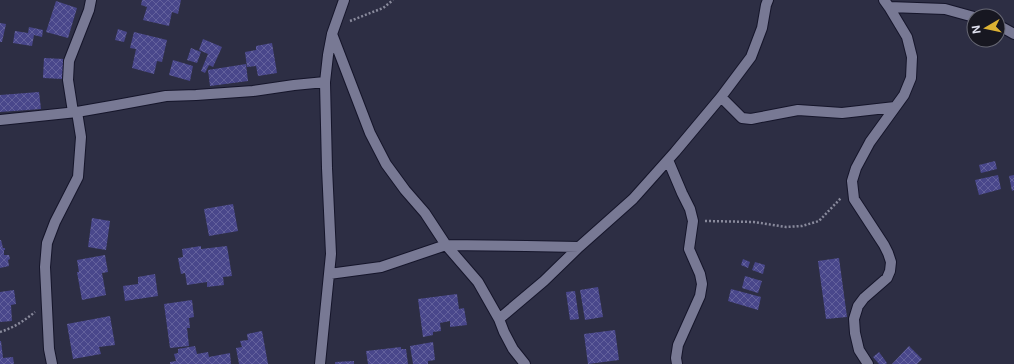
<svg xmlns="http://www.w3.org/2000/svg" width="1014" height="364" viewBox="0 0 1014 364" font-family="Inter,sans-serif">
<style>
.building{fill:url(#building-cross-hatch)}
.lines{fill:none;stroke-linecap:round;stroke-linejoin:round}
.street-casing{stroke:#15152a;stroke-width:12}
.path{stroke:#898a9c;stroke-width:2.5;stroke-dasharray:2 2;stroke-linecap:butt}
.street{stroke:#787994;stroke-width:10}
</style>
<defs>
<pattern id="building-cross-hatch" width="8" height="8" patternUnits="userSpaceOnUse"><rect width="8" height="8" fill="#49478b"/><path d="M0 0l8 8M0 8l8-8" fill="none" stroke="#63619c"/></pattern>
</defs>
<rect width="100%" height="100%" fill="#2d2e44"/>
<path class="building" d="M142 0H181L178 14 172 12 169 26 143 20 147 7 141 5Z
M56 1 77 8 68 38 46 32Z
M0 23 6 24 2 42H0Z
M29 27 43 30 42 37 34 35 32 46 13 43 15 31 28 33Z
M118 29 127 32 124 42 115 40Z
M134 32 167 40 162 62 157 61 154 74 132 68 136 49 130 48Z
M203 39 222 47 213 67 209 65 205 73 201 71 208 54 199 50Z
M272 43 277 73 258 76 256 66 247 67 245 52 256 50V46Z
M191 48 201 52 197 63 187 60Z
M44 58 64 59 63 79 43 78Z
M173 60 193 66 190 81 169 75Z
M246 64 248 81 210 86 208 70Z
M39 92 41 109 0 112V95Z
M995 161 997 169 981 173 979 165Z
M998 175 1001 189 979 195 975 180Z
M1014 175V190L1012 191 1009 176Z
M233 204 238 231 209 236 204 209Z
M92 218 110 221 106 250 88 247Z
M0 240H1L3 248H5V250H4V255H9L10 259 8 260 9 266 0 268Z
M201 246V249L227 246 232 276 223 277 224 285 207 287V282L187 285 185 273 181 274 178 258 183 257 182 249Z
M105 255 108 272 102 273 106 295 82 300 77 272H79L77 260Z
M839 258 847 317 826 319 818 261Z
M743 259 750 262 748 268 741 265Z
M755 262 765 265 763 274 752 270Z
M155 274 158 296 125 301 123 286 138 284V277Z
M745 276 762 281 758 293 742 288Z
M598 287 603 317 585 320 580 290Z
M731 289 761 297 758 310 728 301Z
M14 290 16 304 11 305 12 321 0 322V292Z
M575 291 579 319 570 320 566 292Z
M457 294 459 309 464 308 467 325 450 327V321L440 323 441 331 433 332V335L423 337 418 299Z
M192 300 194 317 189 318 190 328H187L189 346 170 348 164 304Z
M110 316 115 345 99 347 101 354 73 359 67 324Z
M615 330 619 360 588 364 584 334Z
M262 331 268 364H239L236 348 242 347 240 341 248 340 247 334Z
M0 341H1L3 358 13 357 14 364H0Z
M433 342 435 360 428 361V364H413L410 346Z
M195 346 197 354 208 352 209 357 230 353 231 364H170V362L176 361 174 354 178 353V349Z
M909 346 922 359 917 364H892Z
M401 347V349H406L408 364H368L366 351Z
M879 352 887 363 886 364H879L873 357Z
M354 361V364H335V362Z"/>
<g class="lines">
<defs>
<path id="street" d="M889 7 945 9 974 17
M998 25 1014 34
M332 34 370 133 386 164 405 190 425 213 446 245 478 282 499 319 504 332 513 349 525 364
M721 97 742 118 751 119 798 110 842 113 895 107
M73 112 68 80 69 61 89 10 91 0
M0 120 77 112 117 105 166 96 196 95 253 91 294 85 325 82
M668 160 682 193 690 209 693 221 689 249 700 274 702 284 700 296 678 345 676 358 677 364
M329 274 381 267 446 245 526 246 579 247
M499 319 544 281 579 247 633 199 675 152 721 97 751 57 762 28 766 5 768 0
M52 364 49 349 45 267 47 243 55 222 78 177 81 137 77 112
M320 364 331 254 327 168 325 82 328 55 332 34 344 0
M868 364 859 350 855 333 854 319 858 306 864 298 887 278 890 271 891 262 888 253 884 245 854 199 852 181 856 168 870 142 904 95 911 78 912 57 907 37 889 7 884 0"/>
</defs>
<use href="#street" class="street-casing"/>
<path class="path" d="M350 21 383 8 393 0
M705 221 754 222 786 227 802 226 819 221 841 198
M0 332C13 328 24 321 35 312"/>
<use href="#street" class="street"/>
</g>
<g transform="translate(986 28) rotate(261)"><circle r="19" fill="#171721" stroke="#676874"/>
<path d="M0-3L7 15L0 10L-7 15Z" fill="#dcb233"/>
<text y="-6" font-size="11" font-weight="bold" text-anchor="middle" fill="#e0e1f0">N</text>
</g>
</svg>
